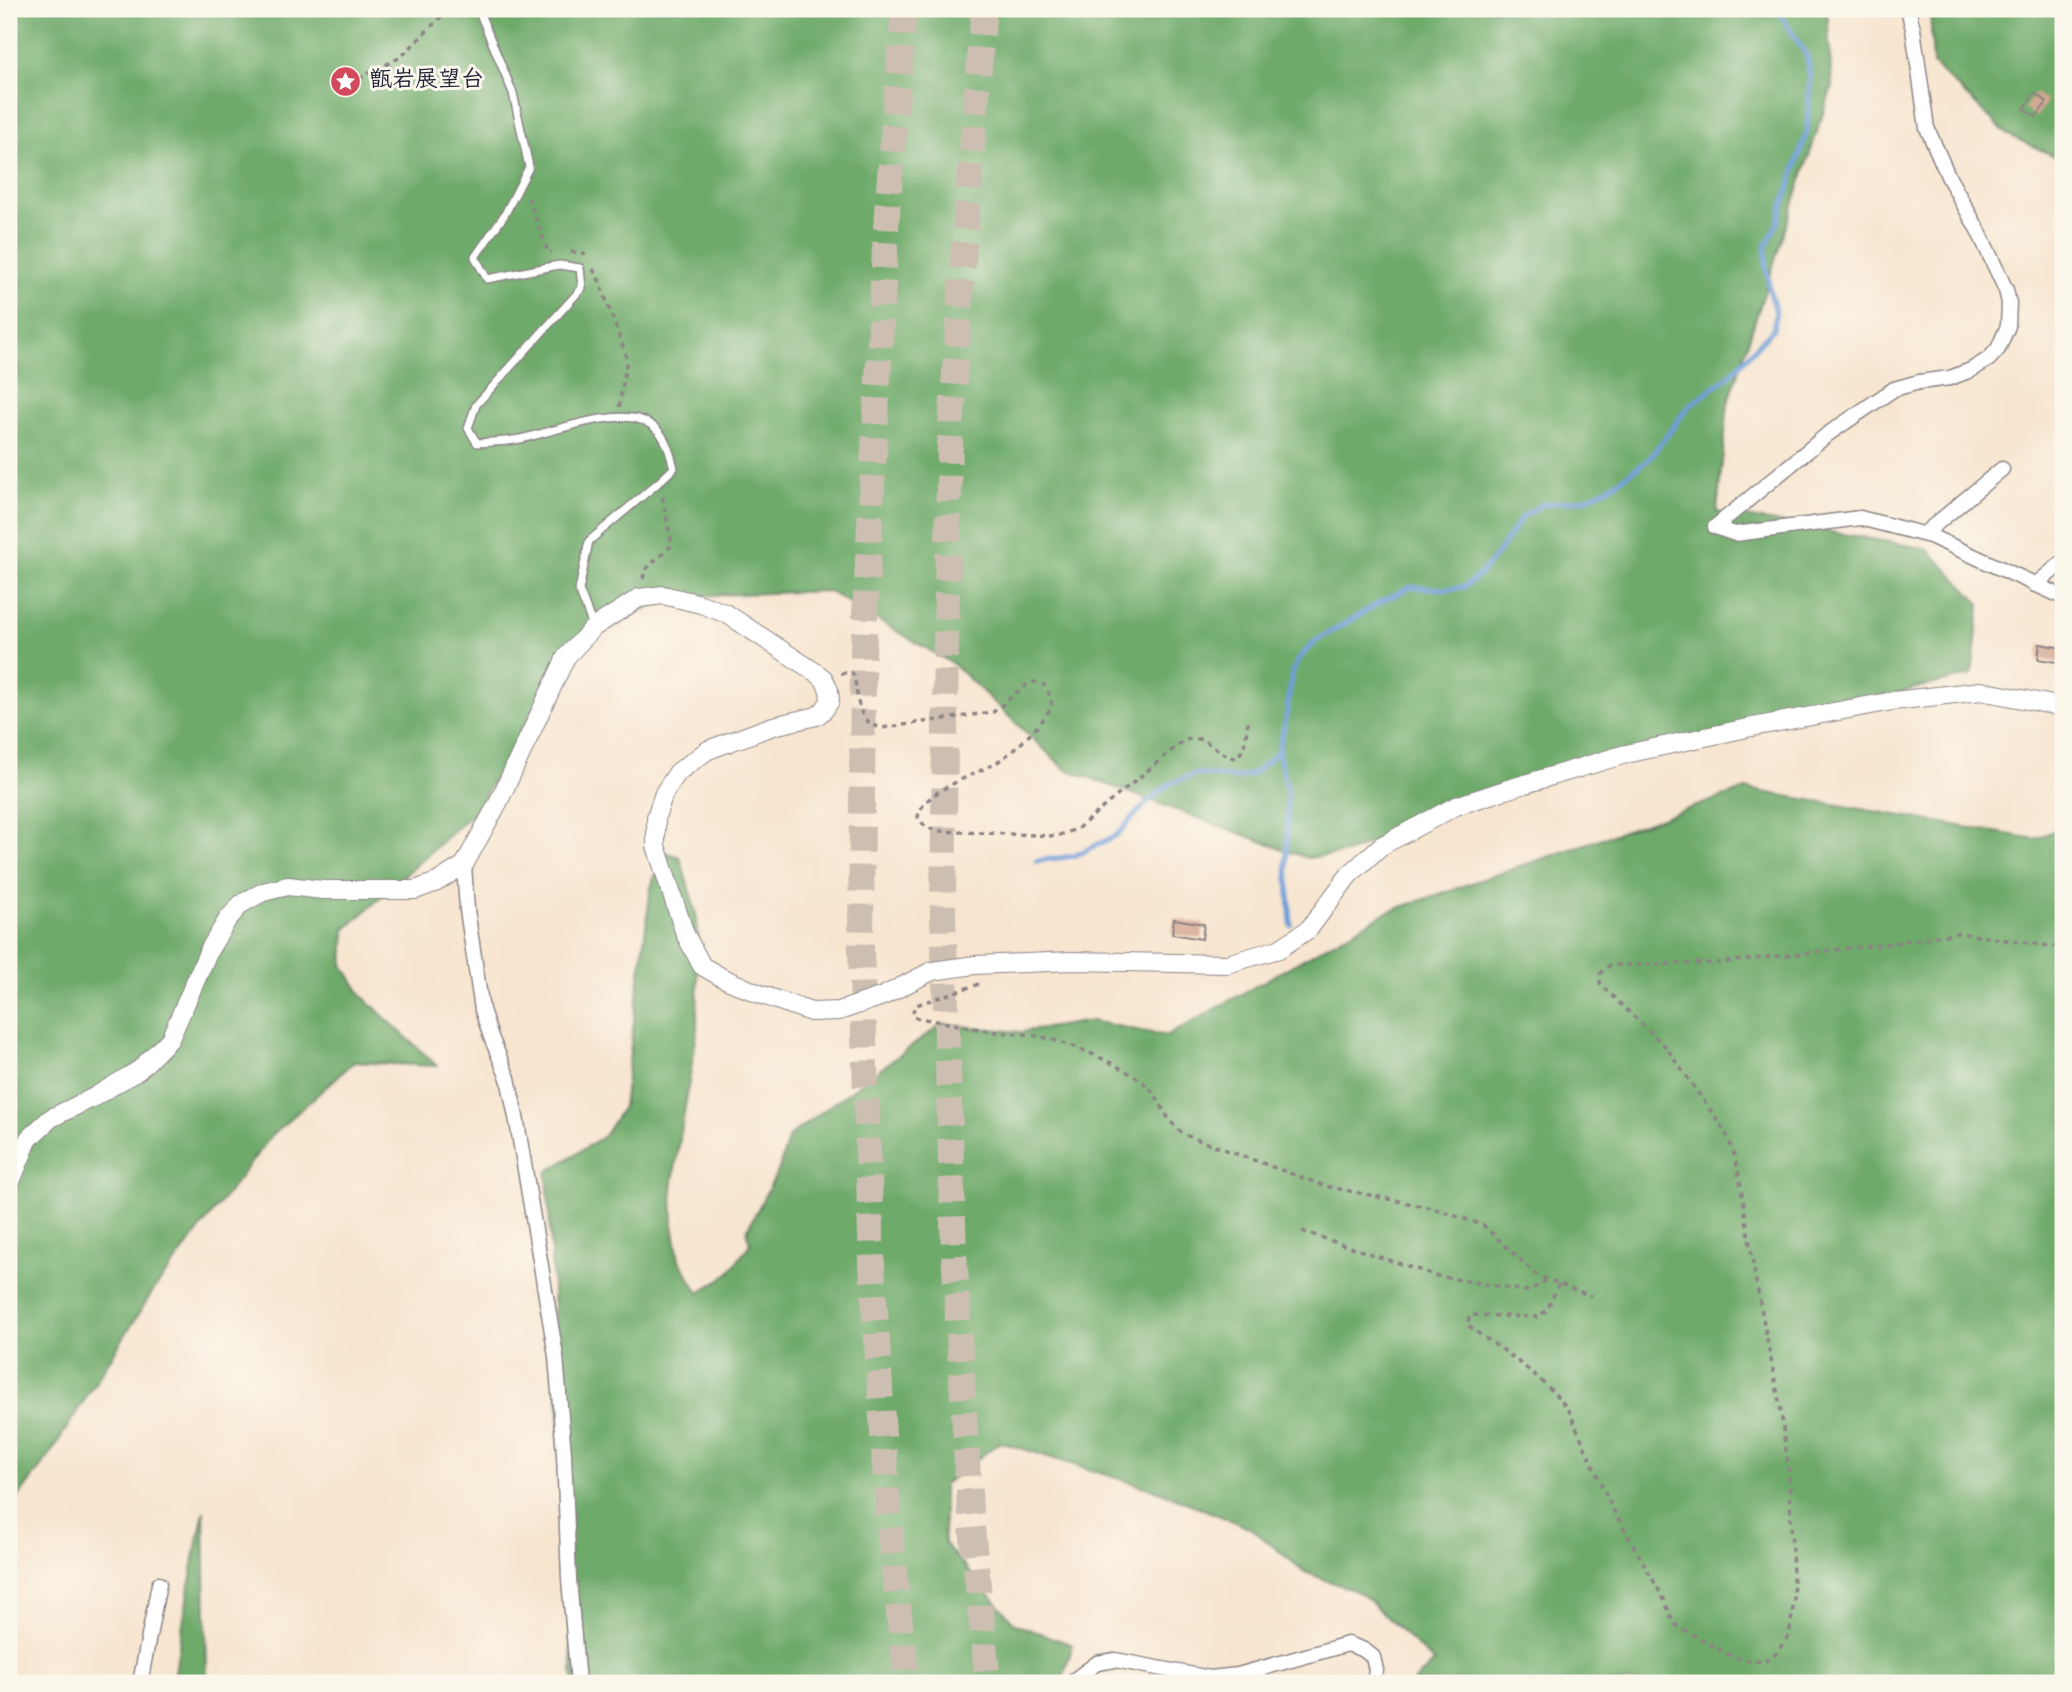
<svg xmlns="http://www.w3.org/2000/svg" width="2072" height="1692" viewBox="0 0 2072 1692" font-family="Dekko,'Klee One',sans-serif">
<style>
.forest{fill:#6eaa6a;stroke:#486652;stroke-width:2}
.lines{fill:none;stroke-linecap:round;stroke-linejoin:round}
.stream{stroke:#709fd9;stroke-width:5}
.building{fill:#d4a793}
.motorway-tunnel{stroke:#ccbeb1;stroke-width:26;stroke-dasharray:26 13;stroke-linecap:butt}
.service-casing{stroke:#8c8485;stroke-width:10}
.minor-casing{stroke:#8c8485;stroke-width:17}
.tertiary-casing{stroke:#8c8485;stroke-width:20}
.path{stroke:#8c8485;stroke-width:3.5;stroke-dasharray:5 5;stroke-linecap:butt}
.service{stroke:#fff;stroke-width:7}
.minor{stroke:#fff;stroke-width:14}
.tertiary{stroke:#fff;stroke-width:18}
.labels{text-anchor:middle;dominant-baseline:central;stroke-width:6;stroke-linejoin:round;paint-order:stroke}
.poi-label{font-size:23px;font-weight:bold;fill:#22223b;stroke:#fbf7ec;text-anchor:start}
</style>
<rect width="100%" height="100%" fill="#fbf7ec"/>
<filter id="ink" filterUnits="userSpaceOnUse"><feTurbulence type="fractalNoise" baseFrequency=".0143" numOctaves="2"/><feDisplacementMap in="SourceGraphic" scale="14" xChannelSelector="R" yChannelSelector="G"/><feConvolveMatrix kernelMatrix="1 2 1 2 8 2 1 2 1" color-interpolation-filters="sRGB"/></filter>
<filter id="wash" filterUnits="userSpaceOnUse"><feTurbulence type="fractalNoise" baseFrequency=".00686" numOctaves="4" result="noise"/><feDisplacementMap in="SourceGraphic" scale="28" xChannelSelector="R" yChannelSelector="G"/><feGaussianBlur stdDeviation="1.57" result="paint"/><feColorMatrix in="noise" values="0 0 0 0 0 0 0 0 0 0 0 0 0 0 0 0 0 1.4 0 .05"/><feComposite in="paint" operator="in"/></filter>
<g filter="url(#wash)">
<rect width="100%" height="100%" fill="#f7e5cf"/>
<path class="forest" d="M9 9H1827L1832 86 1728 403 1717 512 1928 549 1980 604 1972 675 1518 783 1347 853 1307 858 1065 769 953 664 828 591 688 596 620 617 563 657 477 809 345 930 343 965 362 996 437 1066 354 1062 272 1135 153 1291 49 1456 9 1510V385L18 371 14 352 9 340Z
M1930 9H2063V160L2008 135 1933 64Z
M1746 789 2035 839 2063 827V1683H1413L1434 1662 1361 1593 1305 1572 1252 1529 1159 1491 1000 1442 944 1484V1543L1015 1624 1073 1645 1061 1683H573L547 1172 604 1136 623 1107 651 887 664 852 680 857 696 914 698 932 697 1032 672 1188 673 1225 679 1260 699 1293 729 1273 750 1244 747 1230 779 1169 789 1136 942 1024 1020 1032 1091 1021 1167 1036 1387 912Z
M204 1511 207 1683H173L194 1558Z"/>
<g class="lines">
<path class="stream" d="M1036 861 1074 856 1117 835 1147 802 1169 784 1196 774 1238 778 1255 773 1278 751
M1291 925 1287 865V790L1278 751 1286 719 1292 672 1301 656 1316 641 1384 600 1411 587 1447 589 1464 587 1480 574 1495 557 1522 517 1541 505 1585 499 1610 487 1648 460 1689 406 1730 375 1773 329 1776 313 1770 292 1766 265V247L1778 222 1807 131 1810 79 1807 56 1777 9"/>
</g>
<g id="blocks">
<path class="building" d="M2035 93 2047 102 2036 117 2024 109Z
M2040 644 2063 648V663L2038 659Z
M1174 919 1204 924 1202 939 1172 934Z"/>
</g>
</g>
<g filter="url(#ink)">
<use href="#blocks" fill-opacity="0" stroke="#8c8485" stroke-width="2"/>
<g class="lines">
<path class="motorway-tunnel" d="M904 9 887 213 863 652 861 950 872 1264 889 1527 907 1683
M984 9 966 219 950 441 946 642 943 915 954 1253 970 1508 988 1683"/>
<defs>
<path id="service" d="M478 9 513 93 529 167 505 214 475 257 487 279 559 265 580 268 582 288 476 405 468 428 477 443C491 442 506 442 520 439 553 432 618 406 648 423 666 433 669 450 674 468L659 482 589 541 579 590 593 626"/>
<path id="minor" d="M1908 9 1913 29 1927 128 1949 178 1978 230 2006 290 2009 303 2008 326 1998 349 1989 359 1971 370 1950 378 1919 382 1894 389 1828 434 1715 527 1735 534 1860 518 1930 536 2063 597
M1924 534 2002 469
M2035 585 2063 562
M464 865 467 910 482 1010 491 1037 508 1078 517 1122 556 1356 564 1454 569 1579 578 1683
M140 1683 159 1584
M1070 1683 1097 1663 1115 1660 1210 1678 1238 1675 1348 1644 1364 1650 1373 1657 1376 1670 1374 1683"/>
<path id="tertiary" d="M9 1186 29 1138 51 1118 94 1097 139 1070 170 1039 209 950 228 919 241 904 263 892 288 886 323 890H415L437 882 464 865 498 803 566 657 594 627 639 598 663 595 701 604 727 614 818 674 824 679 829 690 830 701 824 710 817 716 773 726 708 750 678 772 664 793 656 817V846L685 934 702 966 723 978 757 993 811 1012 839 1011 883 996 932 971 975 965 1072 961 1227 964 1279 949 1309 929 1349 875 1381 846 1456 806 1505 790 1626 754 1752 727 1893 701 1981 691 2063 707"/>
</defs>
<use href="#service" class="service-casing"/>
<use href="#minor" class="minor-casing"/>
<use href="#tertiary" class="tertiary-casing"/>
<path class="path" d="M350 83 401 57 449 9
M528 198 548 252H552
M571 252 584 253 586 256
M593 269 599 280 627 358 619 408
M643 579 645 570 672 545 662 495
M841 673H852L854 676C859 697 855 723 882 728L993 712C1011 701 1044 654 1052 706 1041 725 1021 745 1003 758 981 775 923 788 918 817 923 826 928 828 938 831L1057 836 1077 829 1182 742C1205 729 1214 755 1236 758 1246 749 1246 736 1248 722
M979 984 916 1005 912 1013 916 1018C941 1021 965 1027 990 1031 1006 1034 1023 1033 1038 1036 1068 1042 1123 1065 1146 1085 1163 1099 1162 1119 1185 1135L1325 1186 1432 1208 1483 1225 1537 1275 1591 1296
M1302 1231 1437 1276 1526 1291 1540 1285 1547 1279
M1559 1284 1547 1310 1538 1317 1470 1315 1467 1324C1481 1337 1498 1345 1512 1357 1531 1371 1556 1392 1569 1411L1611 1506 1665 1601 1671 1617 1677 1626 1733 1657 1752 1661 1764 1662 1775 1655 1789 1635 1794 1601 1789 1473 1780 1406 1756 1282 1739 1175 1732 1148 1725 1131 1665 1046 1611 995 1600 983V974L1610 965 1717 963 1887 944 1958 933 2063 948"/>
<use href="#service" class="service"/>
<use href="#minor" class="minor"/>
<use href="#tertiary" class="tertiary"/>
</g>
</g>
<defs>
<symbol id="sight-disc" viewBox="-11 -11 22 22"><circle r="9.5" fill="#d1495b" stroke="#fbf7ec"/><path d="M0-6L1.8-2.2L6-1.7L2.9 1.2L3.7 5.4L0 3.3L-3.7 5.4L-2.9 1.2L-6-1.7L-1.8-2.2Z" fill="#fff"/></symbol>
</defs>
<g fill-rule="evenodd">
<use href="#sight-disc" x="328" y="64" width="35" height="35"/>
</g>
<g class="labels">
<g class="poi-label">
<text x="369" y="81">甑岩展望台</text>
</g>
</g>
<rect width="2072" height="1692" fill="none" stroke="#fbf7ec" stroke-width="35"/>
</svg>
